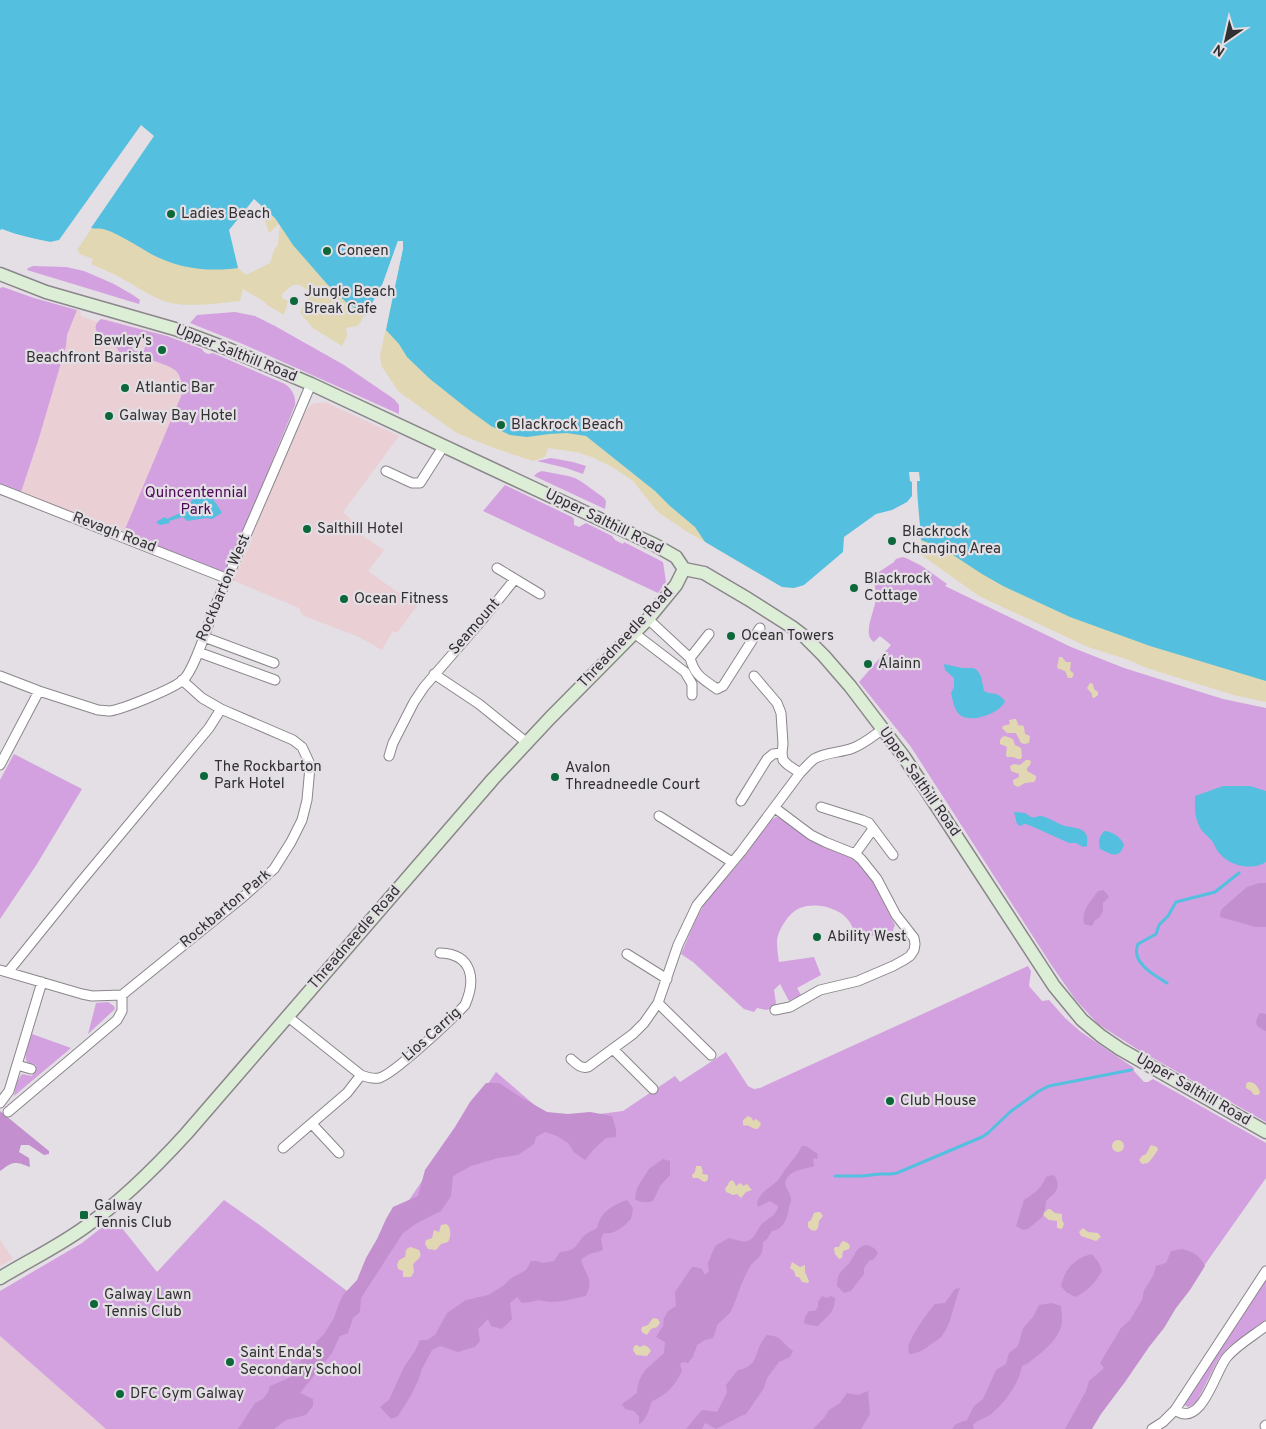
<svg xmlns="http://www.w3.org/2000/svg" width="1266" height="1429" viewBox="0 0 1266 1429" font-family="Overpass,sans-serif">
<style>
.commercial{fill:#eacfd4}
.education{fill:#e7cfda}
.green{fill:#d3a1df;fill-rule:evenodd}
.forest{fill:#c38fcf}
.sand{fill:#e1d7b2}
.water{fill:#54bfdf}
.pier{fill:#e3dfe4}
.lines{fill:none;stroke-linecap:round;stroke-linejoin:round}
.stream{stroke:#54bfdf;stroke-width:3}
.street-casing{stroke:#8a868b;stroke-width:11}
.secondary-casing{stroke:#8a868b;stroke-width:15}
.street{stroke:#fff;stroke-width:9}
.secondary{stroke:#ddeed6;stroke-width:12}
.poi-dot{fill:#0c683b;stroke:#e3dfe4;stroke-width:2}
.labels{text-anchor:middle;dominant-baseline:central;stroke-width:4.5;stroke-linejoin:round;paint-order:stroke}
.poi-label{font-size:15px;fill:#313032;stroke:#e3dfe4;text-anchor:start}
.street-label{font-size:15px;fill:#313032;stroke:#e3dfe4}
.park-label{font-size:15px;fill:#4b0658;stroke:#e3dfe4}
</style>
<rect width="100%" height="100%" fill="#e3dfe4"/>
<path class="commercial" d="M77 310 80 311 81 316 97 322 101 319H105L167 336 202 349 123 534 21 492 39 438 66 346 67 335Z
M325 402 399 436 343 512 356 524 360 534 384 550 368 571 417 606 397 633 393 631 382 650 359 637 302 615 299 608 232 580 249 547 260 515 275 482 304 415 309 407 312 404 316 403Z
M0 1240 13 1259 0 1266Z"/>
<path class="education" d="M0 1336 106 1429H0Z"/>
<path class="green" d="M33 266 66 267 84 271 114 284 133 295 140 300 139 304 27 270 28 268Z
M3 287 34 298 77 310 67 335 66 346 39 438 21 492 0 485V288Z
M235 312 255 316 275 326 344 365 394 399 399 405V414L245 345 190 323 197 315Z
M101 319 167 336 202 349 204 352 208 354 213 353 285 384C292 389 296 396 295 405L226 574 123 534 182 394 179 391C181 385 182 378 177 372 170 363 131 355 119 352 115 339 83 334 101 319ZM138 338 144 341C147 346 145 351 139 352L133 350 131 345 134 339Z
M551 458 573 462 586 466 583 474 566 468 537 461Z
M542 471 568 476 575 478 582 482 604 498 606 501 605 509 534 476 537 473Z
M505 485 572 517 574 519V525L579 527 586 523 612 536 615 540 623 544 624 542 663 562 666 582 658 593 483 511Z
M902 557 906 558 922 566 947 584 945 586 1071 647 1124 668 1223 699 1266 708V1122L1137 1049 1098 1024 1075 999 1052 966 911 747 859 682 891 645 880 636 874 642C861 635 876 609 876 597 876 590 874 584 874 577L876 574 894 562 896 559Z
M14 754 82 789 37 864 0 919V780Z
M776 817 782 818 822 845 851 858 862 866 872 880 895 925 892 933 878 943 874 935 854 941C854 937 854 933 853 929 847 909 818 901 800 908 789 912 777 931 777 942 777 949 778 955 779 962L814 957 821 975 797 988 801 995 789 1001 780 984 774 990 776 1003 774 1008 766 1010 757 1008 754 1012 744 1009 693 962 681 954 696 919 705 903 740 862 770 821Z
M1028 966 1031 971 1029 986 1042 1001 1049 1000 1065 1018 1081 1032 1134 1068V1071L1144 1082H1148L1153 1079 1266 1143V1178L1089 1429H106L0 1336V1291L82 1243 114 1218 157 1272 224 1200 261 1226 355 1297 405 1206 496 1072 552 1120 623 1111 675 1076 680 1082 726 1052 748 1086 754 1089 760 1088Z
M108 1002 114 1006 115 1009 88 1034 96 1003Z
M32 1034 71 1048 14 1096C16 1087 16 1081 22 1074L32 1076 36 1065C33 1064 30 1064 28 1063 22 1058 30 1041 32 1034Z
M1266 1280V1320L1227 1348 1218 1360 1197 1401 1191 1406 1188 1407 1185 1405V1401Z"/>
<path class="forest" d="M1259 883H1266V927H1256L1220 917 1221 910 1224 907 1247 887Z
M1103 890 1107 894 1109 897 1103 903V910L1100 917 1095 920 1092 926 1084 924C1081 909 1091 902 1098 891Z
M1260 1013 1266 1014V1031C1256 1026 1253 1024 1260 1013Z
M486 1083H499L517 1095 547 1112 568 1114 590 1112 612 1116 616 1129V1137L606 1138 594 1149 585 1160 574 1152 568 1143 557 1136 545 1132 536 1137 534 1144 518 1155 498 1158 471 1166 453 1176 451 1196 441 1211 417 1223 403 1233 361 1298 360 1312 353 1318 348 1333 340 1336 332 1353 300 1393 313 1399V1406L306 1415 286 1420 274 1429H238L255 1403 263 1399 268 1392 270 1386 291 1377 297 1369 301 1360 307 1351 324 1334 334 1318 338 1306 343 1295 357 1280 366 1258 377 1239 386 1219 393 1207 418 1196 425 1170 455 1127 470 1102Z
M0 1111 49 1151V1154L44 1155 29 1145H21L19 1152 29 1158 30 1167C15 1161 13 1161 0 1171Z
M802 1146H806L818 1154 817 1159 813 1158 814 1166C804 1170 791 1169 786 1180 783 1188 791 1192 791 1199 792 1201 790 1204 789 1207 788 1217 784 1229 772 1231L767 1239 763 1242C763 1257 759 1256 751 1265 749 1268 747 1273 745 1276 740 1286 737 1298 732 1309L730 1313 717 1325 716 1330 713 1338 705 1340 697 1345 693 1357 688 1363 683 1362 680 1364 682 1371C676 1384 666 1396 652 1401 649 1409 647 1420 639 1424V1417L634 1411 625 1409 622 1404 637 1393C639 1370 649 1368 664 1353L665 1342 656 1337 663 1326 664 1318 668 1311 676 1306 675 1292 692 1267H696L702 1269 705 1275 709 1271 708 1263 715 1246 729 1238C735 1239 741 1243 748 1241 756 1238 757 1228 763 1223 770 1217 777 1215 778 1206L770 1201 758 1207 757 1202C761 1192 768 1189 776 1182 782 1177 783 1171 788 1166 793 1159 798 1154 802 1146Z
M663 1159 670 1161V1175L660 1186 653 1201C645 1203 641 1203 635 1199L637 1188 649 1169Z
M1052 1175 1055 1176C1061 1189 1056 1192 1046 1201L1045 1210 1041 1218 1028 1229 1023 1230 1016 1226 1024 1200C1034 1193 1041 1189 1046 1177Z
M627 1200 633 1208 631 1219C624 1226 615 1235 604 1233L601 1239 603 1250C593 1254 589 1252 581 1260 586 1276 594 1279 586 1296L563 1301 549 1302 538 1300 531 1302 522 1303 517 1297 510 1303 512 1319 502 1329 491 1326 488 1319 478 1329 480 1341 475 1347 458 1352 440 1346 432 1350 422 1369 418 1381 410 1397 398 1416 391 1419 380 1407 389 1400 404 1367 415 1351 420 1340H427L435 1335 447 1313 466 1300 488 1295 503 1286 510 1279 526 1270 531 1261H537L543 1263 554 1261 560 1252C578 1251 575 1244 586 1234 589 1232 594 1230 597 1228 601 1211 612 1206 627 1200Z
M867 1245 874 1248 878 1253 874 1259 869 1261 864 1268V1274L851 1291 844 1293 837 1286C838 1270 841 1273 850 1262 857 1253 854 1248 867 1245Z
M1182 1249C1194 1252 1199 1255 1205 1266L1190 1290 1176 1308 1164 1328 1149 1347 1125 1382 1101 1414 1092 1429H1065L1086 1391 1089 1381 1104 1368 1100 1363 1121 1328 1130 1320 1142 1300 1144 1290 1153 1276 1156 1266 1166 1263 1171 1251Z
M1092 1254 1099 1263 1102 1271C1095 1283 1088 1291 1075 1297L1066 1292 1061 1286C1065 1268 1075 1258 1092 1254Z
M960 1288C954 1303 951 1326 941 1337 938 1340 934 1342 931 1344 924 1350 919 1353 909 1354L908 1346C915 1330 924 1317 935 1304L945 1303 955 1289Z
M822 1296 827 1298 831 1296 835 1298C835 1313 827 1316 818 1326L809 1325 804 1323 805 1317 809 1311H815L818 1307V1302Z
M1052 1303 1061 1306C1062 1314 1063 1323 1060 1330 1054 1344 1038 1355 1027 1364L1022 1366C1019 1384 1004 1404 990 1415 984 1419 977 1420 973 1425L974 1429H952L956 1424 967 1420 974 1406 983 1399 996 1370 1006 1364 1009 1353 1018 1346 1023 1328 1033 1317 1039 1305Z
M767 1335C783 1336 781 1343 793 1351L790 1357 779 1362 767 1378 764 1388 746 1414 739 1417 716 1429 705 1423 702 1429H686L702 1410 717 1412 727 1393 726 1385 738 1370C762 1365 752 1350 767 1335Z
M868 1391 870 1414 861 1429H813L824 1418 829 1410 840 1403 847 1393 858 1395Z"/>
<path class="sand" d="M160 140 265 184 229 230 238 268 246 275 270 263 274 250 278 245 280 223 269 233 260 205 383 283 360 323 357 326 346 328 347 336 342 346 313 328 301 314C302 302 308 304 310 293 297 280 294 283 282 294V298L288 301 284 315 267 305 265 302 243 289 240 301C220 303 186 308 167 302 152 297 137 287 123 279 113 273 102 269 91 264L93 259 80 254 77 250 151 141Z
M400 260 575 423 804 585 794 588 782 587 686 531 658 512 633 481 612 467 592 457 576 452 548 448 545 457 533 461 494 448 457 433 399 392 382 367 380 356Z
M920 511 1266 616V702L1234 695 1185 680 1144 667 1129 660 1088 647 979 596 920 554 921 540Z
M1059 657H1062L1066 662H1071L1070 670 1074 674 1072 678H1068L1065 671 1057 668Z
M1090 683 1093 684 1094 689 1098 692V695L1094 698 1092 697V694L1087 688Z
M1014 719H1016L1019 726 1022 725 1024 727 1025 734 1030 736 1029 743 1024 744 1021 743 1016 733H1007L1002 728 1003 726 1010 724 1009 720Z
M1005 736 1013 739 1015 745 1021 748 1022 756 1021 759H1018L1013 757H1007L1006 755 1007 747 1000 744V740L1002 737Z
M1026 760H1029L1031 761 1030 765 1027 768V771L1036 776V779L1034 782 1025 783 1018 787 1014 785 1013 782V780L1019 777V774L1011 771 1010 766 1014 764 1020 765Z
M1248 1082C1254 1081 1259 1087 1260 1093L1258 1095H1254L1251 1091 1246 1088V1084Z
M748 1116 752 1118 753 1121 756 1119 761 1123C758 1133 754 1128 749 1126 747 1125 745 1126 743 1125V1120Z
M1112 1146a6 6 0 1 1 12 0a6 6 0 1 1-12 0Z
M1151 1145 1157 1147 1158 1149C1157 1152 1150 1161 1148 1163L1142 1164 1139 1160 1142 1156 1146 1154Z
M696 1166H701L703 1171 702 1173 703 1174 708 1175V1178L707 1181 704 1182 698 1178H693L692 1175 695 1172Z
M732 1180 734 1182 736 1186 740 1183 742 1184 743 1186 747 1184 752 1190 746 1192 741 1198 737 1194 733 1195 726 1192 725 1188 728 1185 729 1182Z
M1048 1209H1050L1055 1213 1062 1214V1220L1064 1224 1062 1229 1057 1228V1221L1049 1220 1044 1216V1213Z
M818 1212H820L823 1216 819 1221 818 1228 815 1231 811 1230 808 1227V1222L811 1220 814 1213Z
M445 1224 448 1225C451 1230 451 1237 448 1242L441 1244 436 1250 428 1249 425 1244 426 1240 432 1238 434 1230 439 1232 441 1225Z
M1083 1228 1088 1232 1098 1233 1101 1237 1096 1241 1081 1236 1079 1232Z
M843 1241 848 1243 850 1246 849 1249 843 1251 842 1258 839 1259 835 1254 834 1249 835 1247H839L841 1243Z
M411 1247 419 1250C423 1257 418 1259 413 1264L414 1272 411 1277H403V1271L398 1269 397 1265 399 1260 405 1257C406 1252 405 1248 411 1247Z
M792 1262 800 1267 805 1265V1272L809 1281 808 1283 802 1282 799 1277H796L794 1271 790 1268Z
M653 1318 658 1319 660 1323 657 1327 651 1329 647 1335 643 1333 641 1330 642 1327 648 1325Z
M637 1345 640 1347 644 1345 648 1347 651 1351 647 1356 636 1355 633 1350 634 1346Z"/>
<path class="water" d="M0 0H1266V681L1150 646 1070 617 1003 586 982 574 944 549 921 540C920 520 917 501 917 481H920L919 472H909L910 481 912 482V496L907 502 892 510 876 514 844 537 843 552 804 585 794 588 782 587 705 542 695 527 670 506 655 491 586 436 567 433 549 434 527 437 510 435 491 426 469 410 430 379 407 357 399 344 386 330 403 248V241H398L383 283 366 316 347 303 327 284 293 245 275 218 254 199 229 230 238 268C208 272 179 269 151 254 139 247 116 232 103 229 99 228 95 229 91 228L154 136 141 125 59 240 50 242 36 239 0 230Z
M199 491C211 495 216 502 222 513L212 519 206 518 187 521 183 517 169 521 170 523 160 525 156 522 165 517 167 519 184 511Z
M944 664 962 668H973L977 670 981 676 984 691C994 696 996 690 1005 701 1001 713 971 724 960 715 954 710 953 701 951 693L954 687V678L945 670Z
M1223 786H1250L1266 791V862C1253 871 1230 866 1220 854 1216 850 1215 845 1212 841 1207 835 1200 831 1198 823 1194 814 1195 805 1195 796Z
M1014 812 1025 813 1031 817C1034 818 1036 817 1039 816 1048 816 1057 824 1065 826 1071 827 1083 828 1086 834 1088 838 1087 843 1087 846L1083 847 1076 843H1069L1029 825 1024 824 1020 826 1017 824Z
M1105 831C1113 832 1121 837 1124 845 1119 860 1111 854 1100 849 1098 842 1099 835 1105 831Z"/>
<path class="pier" d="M2 229 24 237 50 242V244L24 239 0 232V230Z
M398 241H403V248L385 333 383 329 401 248 400 243 385 285 368 318H364L383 283Z
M700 539 705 542 771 582 770 584 724 557 703 544Z"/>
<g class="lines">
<path class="stream" d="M1167 983C1154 975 1130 962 1138 944L1156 934 1159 925 1168 916 1176 902 1215 892 1239 873
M835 1176H862L880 1174H891L897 1173 982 1137 988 1133 1010 1112 1039 1091 1049 1086 1131 1070"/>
<defs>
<path id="street" d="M386 471 412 483H420L443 447
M0 489 228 579
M497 568 540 594
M648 619 690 658 709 634
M634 633 685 672 692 684V695
M204 637 274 663
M198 652 275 680
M690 658C695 676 703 679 717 689L723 686 760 628
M434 674 479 704 526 742
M0 676 39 691 98 710C102 710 106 711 110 711 123 709 173 689 183 680 195 670 209 620 216 604 248 531 280 458 311 384
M754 676 777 703 781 713 783 744 782 753 783 760 788 765 800 773
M389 756 393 743 414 702 424 687 482 620 515 579
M0 765 39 691
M741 801 767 759 773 754 782 753
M821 807 862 820 869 823 893 855
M775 808 811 835 825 842 855 854 861 859 877 879 896 915 914 938 915 944 914 950 910 956 904 960 893 966 858 981 820 990 790 1007 775 1010
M659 816 732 862
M855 854 873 829
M627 954 667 979
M0 970 82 994 92 996 122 995 243 897 274 869 291 842 302 820 307 800 310 767 309 762 302 747 293 740 221 709 202 698 182 680
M8 972 79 884 209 728 221 709
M658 1003 711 1055
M287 1016 361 1075C366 1077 373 1079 379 1078 393 1075 453 1018 465 1005 476 980 473 954 440 953
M613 1049 653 1089
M571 1059C576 1063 580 1069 588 1067L633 1034 644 1023 658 1003 678 945 697 905 741 852 800 773C805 768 809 763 814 759 826 752 840 753 853 748 864 744 873 736 883 729
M17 1065 31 1069
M0 1103 9 1091 42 982
M8 1112 117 1020 122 1011V995
M312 1124 339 1153
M283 1148 347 1093 361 1075
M1175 1410C1202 1429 1215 1371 1227 1357 1237 1345 1253 1336 1266 1326
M1265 1426 1266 1425
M1152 1429 1163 1422 1175 1410 1266 1271"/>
<path id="secondary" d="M0 274 46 292 175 329 228 349 311 384 655 545 676 557 684 569
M684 569 704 573 748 599 792 627 805 637 824 656 850 686 904 757 934 802 1054 986 1082 1020 1101 1036 1120 1049 1266 1132
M0 1278C28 1261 59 1246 85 1227 123 1200 155 1168 186 1134L493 779 550 718 648 619 676 585 684 569"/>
</defs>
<use href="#street" class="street-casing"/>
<use href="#secondary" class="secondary-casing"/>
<use href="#street" class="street"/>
<use href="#secondary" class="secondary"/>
</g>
<g class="poi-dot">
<circle cx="171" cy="214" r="5"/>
<circle cx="327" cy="251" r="5"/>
<circle cx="294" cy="301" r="5"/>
<circle cx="162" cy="350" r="5"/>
<circle cx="125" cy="388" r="5"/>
<circle cx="109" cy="416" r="5"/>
<circle cx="501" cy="425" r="5"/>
<circle cx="307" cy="529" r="5"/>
<circle cx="892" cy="541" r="5"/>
<circle cx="854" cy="588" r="5"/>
<circle cx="344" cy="599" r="5"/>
<circle cx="731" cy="636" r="5"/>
<circle cx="868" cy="664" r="5"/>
<circle cx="204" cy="776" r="5"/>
<circle cx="555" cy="777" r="5"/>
<circle cx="817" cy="937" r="5"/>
<circle cx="890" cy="1101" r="5"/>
<rect x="79" y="1210" width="10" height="10" rx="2.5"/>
<circle cx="94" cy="1304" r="5"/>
<circle cx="230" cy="1362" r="5"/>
<circle cx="120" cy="1394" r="5"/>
</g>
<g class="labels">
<g class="poi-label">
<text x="181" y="214">Ladies Beach</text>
<text x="337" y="251">Coneen</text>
<text x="304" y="292">Jungle Beach<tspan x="304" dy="17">Break Cafe</tspan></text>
<text x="152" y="341" text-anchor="end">Bewley's<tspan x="152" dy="17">Beachfront Barista</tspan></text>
<text x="135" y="388">Atlantic Bar</text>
<text x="119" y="416">Galway Bay Hotel</text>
<text x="511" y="425">Blackrock Beach</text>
<text x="317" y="529">Salthill Hotel</text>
<text x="902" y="532">Blackrock<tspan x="902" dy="17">Changing Area</tspan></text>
<text x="864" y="579">Blackrock<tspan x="864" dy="17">Cottage</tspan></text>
<text x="354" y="599">Ocean Fitness</text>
<text x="741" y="636">Ocean Towers</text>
<text x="878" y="664">Álainn</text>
<text x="214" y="767">The Rockbarton<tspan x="214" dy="17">Park Hotel</tspan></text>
<text x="565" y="768">Avalon<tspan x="565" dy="17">Threadneedle Court</tspan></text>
<text x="827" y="937">Ability West</text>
<text x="900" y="1101">Club House</text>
<text x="94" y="1206">Galway<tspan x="94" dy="17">Tennis Club</tspan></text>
<text x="104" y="1295">Galway Lawn<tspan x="104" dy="17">Tennis Club</tspan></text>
<text x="240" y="1353">Saint Enda's<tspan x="240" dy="17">Secondary School</tspan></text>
<text x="130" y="1394">DFC Gym Galway</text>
</g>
<g class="street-label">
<text transform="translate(236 354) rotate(22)">Upper Salthill Road</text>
<text transform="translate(604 522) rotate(26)">Upper Salthill Road</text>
<text transform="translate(114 533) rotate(21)">Revagh Road</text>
<text transform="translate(224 588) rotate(-67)">Rockbarton West</text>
<text transform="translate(475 627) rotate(-49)">Seamount</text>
<text transform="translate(626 638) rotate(-47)">Threadneedle Road</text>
<text transform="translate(919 782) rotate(55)">Upper Salthill Road</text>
<text transform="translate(226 909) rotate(-40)">Rockbarton Park</text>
<text transform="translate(355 938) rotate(-49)">Threadneedle Road</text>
<text transform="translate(432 1035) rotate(-42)">Lios Carrig</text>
<text transform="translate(1193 1090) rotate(30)">Upper Salthill Road</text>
</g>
<g class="park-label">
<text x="196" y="493">Quincentennial<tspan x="196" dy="17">Park</tspan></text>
</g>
</g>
<g transform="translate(1226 40) rotate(214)" stroke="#e3dfe4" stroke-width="4" paint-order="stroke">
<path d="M0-4L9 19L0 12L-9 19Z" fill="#313032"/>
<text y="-8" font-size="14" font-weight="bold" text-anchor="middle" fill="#313032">N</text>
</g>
</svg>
